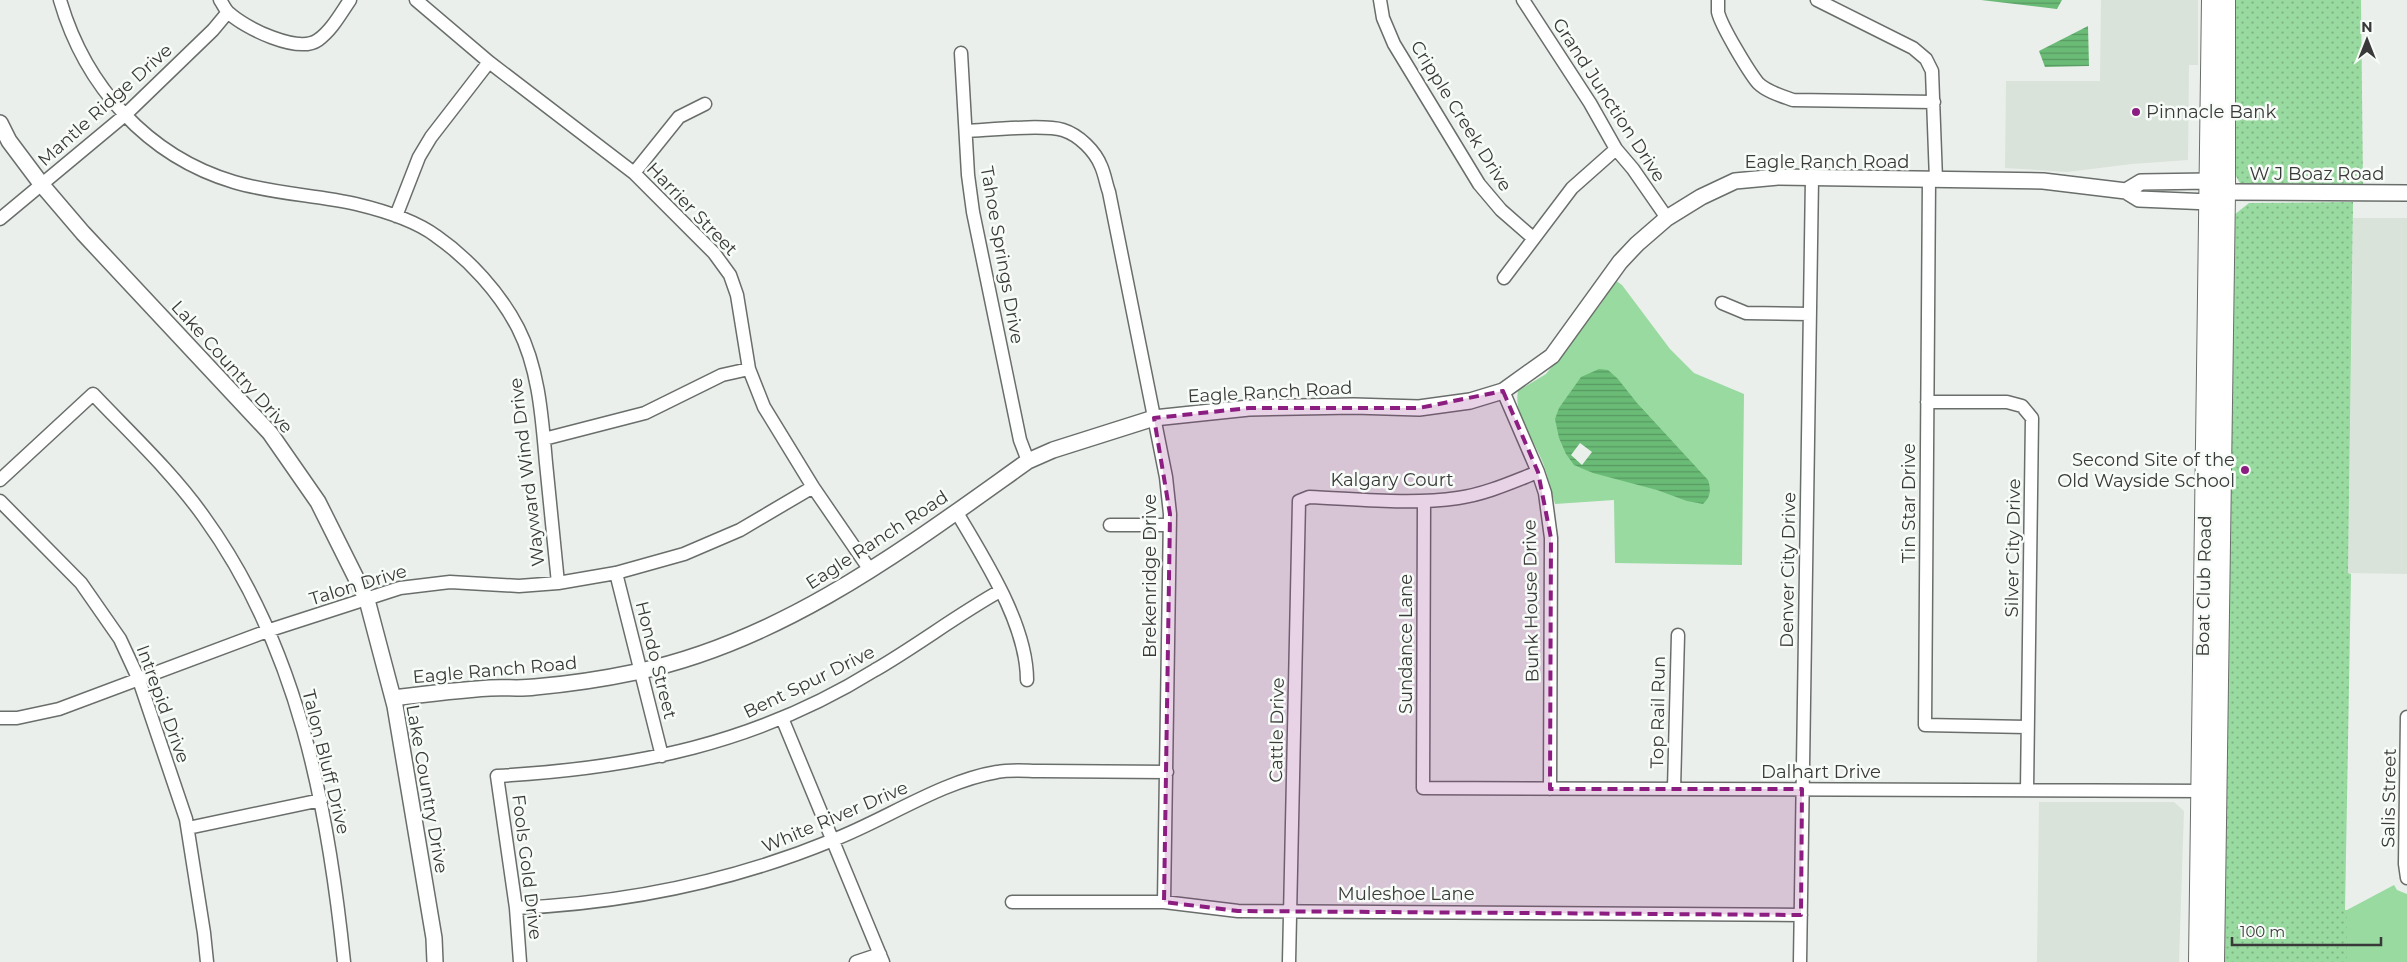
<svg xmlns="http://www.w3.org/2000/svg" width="2407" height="962" viewBox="0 0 2407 962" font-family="Montserrat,sans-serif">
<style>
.built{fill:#d9e3da}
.grass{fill:url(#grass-dots)}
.park{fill:#98daa0}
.water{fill:url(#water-rules)}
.pier{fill:#eaefeb}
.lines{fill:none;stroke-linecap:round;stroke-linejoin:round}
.minor-casing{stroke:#6a6e6b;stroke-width:15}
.tertiary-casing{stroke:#6a6e6b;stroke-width:18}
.secondary-casing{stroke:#6a6e6b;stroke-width:20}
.minor{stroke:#fff;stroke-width:12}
.tertiary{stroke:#fff;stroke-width:15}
.secondary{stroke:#fff;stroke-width:18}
.marked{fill:#8c1e82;fill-opacity:0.2;stroke:#8c1e82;stroke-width:4;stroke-dasharray:10 6;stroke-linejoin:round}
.poi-dot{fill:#8c1e82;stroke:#f8fcf8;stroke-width:2}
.labels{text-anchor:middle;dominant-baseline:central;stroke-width:5;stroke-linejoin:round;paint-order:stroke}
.street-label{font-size:18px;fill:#383938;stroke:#f8fcf8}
.poi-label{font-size:18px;fill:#383938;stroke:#f8fcf8;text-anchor:start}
</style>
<defs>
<pattern id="grass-dots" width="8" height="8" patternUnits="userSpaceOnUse" patternTransform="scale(1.25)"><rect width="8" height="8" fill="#98daa0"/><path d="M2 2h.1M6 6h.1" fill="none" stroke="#7db283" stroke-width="1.8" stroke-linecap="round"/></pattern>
<pattern id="water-rules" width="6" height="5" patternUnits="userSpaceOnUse" patternTransform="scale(1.25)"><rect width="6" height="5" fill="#6abb76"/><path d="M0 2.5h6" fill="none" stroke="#589962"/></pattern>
</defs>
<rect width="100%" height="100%" fill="#eaefeb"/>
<path class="built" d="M2101 0H2198V65H2189L2188 160 2132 164 2067 172 2005 168 2006 81H2100Z
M2353 218H2407V574L2348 573Z
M2039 802H2174L2184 811 2179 962H2037Z"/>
<path class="grass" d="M2235 0H2361L2363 189 2267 188 2240 183 2233 171Z
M2353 202 2348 573 2351 574 2345 910H2347V962H2221L2234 215 2249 203Z"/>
<path class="park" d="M1615 280 1622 285 1670 349 1694 373 1744 394 1742 565 1615 563 1614 500 1555 504C1551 490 1548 476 1543 463 1535 441 1513 415 1518 391L1546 374 1600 305Z
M2394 885 2397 890 2407 894V962H2347V910Z"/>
<path class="water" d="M1981 0H2062L2057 9Z
M2088 26 2089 66 2045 67 2039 51Z
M1599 369 1608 370 1618 379 1637 403 1708 480C1711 489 1711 497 1703 504L1687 501 1657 490 1593 473 1574 465 1566 454 1559 438 1555 419 1559 408 1581 377Z"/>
<path class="pier" d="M1580 443 1592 452 1582 465 1571 455Z"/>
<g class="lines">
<defs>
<path id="minor" d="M60 0C85 86 147 156 234 182 274 194 316 195 356 204 381 210 416 221 436 236 469 259 500 293 518 328 539 369 542 418 546 463 550 503 554 543 558 583
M220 0C223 4 225 10 229 13 245 28 298 54 318 40 332 30 341 13 350 0
M416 0 489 62 634 173 714 253 730 275 737 295 749 369 764 407 813 487 870 570
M1380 0 1383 18 1394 44 1479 184 1501 210 1533 238
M1523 0 1590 103 1616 149 1633 169 1667 218
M1718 0C1718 4 1718 8 1718 12 1721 26 1749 72 1758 83 1767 92 1782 96 1793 100L1934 102
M1817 0 1913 48 1926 59 1932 71 1936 180
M961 53 968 175 973 212 1020 440 1028 461
M967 131C989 130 1043 124 1063 130 1079 135 1095 151 1101 166 1105 175 1106 184 1109 192L1166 477 1170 514 1164 902
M634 173 679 117 705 104
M1929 180 1925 725 2027 727
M396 216 419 157 431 137 489 62
M0 219 125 115 213 30 228 12
M1504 278 1572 188 1616 149
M1722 303 1746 313 1810 314
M1503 391 1538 472 1545 493 1551 538 1550 789
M1927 402H2007L2022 406 2032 418 2027 790
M544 439 645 413 722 375 749 369
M0 480 93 394C131 434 172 472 204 517 298 647 328 806 344 962
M0 501 81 583 120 639 139 680 186 819 204 933 207 962
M1424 501 1423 788 2208 791
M956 511C984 559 1027 624 1027 680
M1110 525H1170
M616 573 662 756
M2407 717 2405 864 2407 878
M0 718H17L59 709 270 630 400 588 450 582 519 586 558 583 616 573 684 554 740 530 813 487
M782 718 883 962
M1674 789 1678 635
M188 828 321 800
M1012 902H1164L1238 911 1801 915
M516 908C626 903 731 882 833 840 885 820 942 781 997 772 1011 769 1027 771 1042 771 1084 771 1125 772 1167 772
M520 962 516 908 497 776C635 768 756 744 875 670 918 645 957 615 1000 591
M856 962 880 954
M1289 962 1299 501 1309 497C1358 499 1410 505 1458 498 1486 494 1512 482 1538 472
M1800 962 1812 178"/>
<path id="tertiary" d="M0 123 9 141 42 185 83 233 270 433 318 502 367 600 395 706 434 938 435 962
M2126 191 2141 182 2210 181 2218 187
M2226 192 2407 193
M393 698C425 694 458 690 490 688 505 687 520 689 535 687 569 684 603 679 636 672 784 641 907 547 1028 461L1053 450 1154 418 1249 408 1354 406 1419 408 1470 401 1503 391 1552 356 1620 262 1637 244 1667 218 1701 197 1735 181 1778 177 2043 181 2126 191 2139 199 2210 202 2217 198"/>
<path id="secondary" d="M2198 962 2211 0
M2215 962 2226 192V0"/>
</defs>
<use href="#minor" class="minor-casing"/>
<use href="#tertiary" class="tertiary-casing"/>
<use href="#secondary" class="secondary-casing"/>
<use href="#minor" class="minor"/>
<use href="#tertiary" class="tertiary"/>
<use href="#secondary" class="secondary"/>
</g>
<path class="marked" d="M1503 391 1538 472 1551 538 1550 789H1802L1801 915 1238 911 1164 902 1170 514 1154 418 1249 408H1419Z"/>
<g class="poi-dot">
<circle cx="2136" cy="112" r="5"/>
<circle cx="2245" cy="470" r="5"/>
</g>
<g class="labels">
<g class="street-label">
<text transform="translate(1609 100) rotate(57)">Grand Junction Drive</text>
<text transform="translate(105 105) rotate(-42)">Mantle Ridge Drive</text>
<text transform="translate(1461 116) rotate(58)">Cripple Creek Drive</text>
<text x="1827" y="162">Eagle Ranch Road</text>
<text x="2317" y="174">W J Boaz Road</text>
<text transform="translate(692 209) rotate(46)">Harrier Street</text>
<text transform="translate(1002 255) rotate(80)">Tahoe Springs Drive</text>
<text transform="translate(232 367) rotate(48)">Lake Country Drive</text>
<text transform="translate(1270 392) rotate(-3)">Eagle Ranch Road</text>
<text transform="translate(527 472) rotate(-97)">Wayward Wind Drive</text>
<text x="1392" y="480">Kalgary Court</text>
<text transform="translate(1909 503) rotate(-90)">Tin Star Drive</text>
<text transform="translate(877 540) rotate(-33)">Eagle Ranch Road</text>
<text transform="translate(2013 548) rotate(-89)">Silver City Drive</text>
<text transform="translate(1788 570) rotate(-89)">Denver City Drive</text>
<text transform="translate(1150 576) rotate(-90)">Brekenridge Drive</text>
<text transform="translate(358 585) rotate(-17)">Talon Drive</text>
<text transform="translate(2204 586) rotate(-89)">Boat Club Road</text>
<text transform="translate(1531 601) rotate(-91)">Bunk House Drive</text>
<text transform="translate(1406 644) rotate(-90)">Sundance Lane</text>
<text transform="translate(656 660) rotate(76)">Hondo Street</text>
<text transform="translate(495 670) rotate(-5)">Eagle Ranch Road</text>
<text transform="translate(809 682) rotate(-26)">Bent Spur Drive</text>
<text transform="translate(163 704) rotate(70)">Intrepid Drive</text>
<text transform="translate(1658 712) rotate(-89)">Top Rail Run</text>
<text transform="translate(1277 730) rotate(-89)">Cattle Drive</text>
<text transform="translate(326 762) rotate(76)">Talon Bluff Drive</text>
<text x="1821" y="772">Dalhart Drive</text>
<text transform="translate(427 789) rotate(80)">Lake Country Drive</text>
<text transform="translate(2389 798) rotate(-89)">Salis Street</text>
<text transform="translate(835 817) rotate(-23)">White River Drive</text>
<text transform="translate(527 867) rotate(83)">Fools Gold Drive</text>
<text x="1406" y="894">Muleshoe Lane</text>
</g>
<g class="poi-label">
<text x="2146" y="112">Pinnacle Bank</text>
<text x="2235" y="460" text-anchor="end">Second Site of the<tspan x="2235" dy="21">Old Wayside School</tspan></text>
</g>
</g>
<g transform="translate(2367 40)" stroke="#f8fcf8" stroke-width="4" paint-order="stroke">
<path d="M0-4L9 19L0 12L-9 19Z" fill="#383938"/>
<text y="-8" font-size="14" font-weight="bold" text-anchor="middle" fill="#383938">N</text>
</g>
<path d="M2232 937v8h149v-8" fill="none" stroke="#383938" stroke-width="2.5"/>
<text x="2240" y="937" font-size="15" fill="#383938" stroke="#f8fcf8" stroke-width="4" paint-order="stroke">100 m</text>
</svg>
